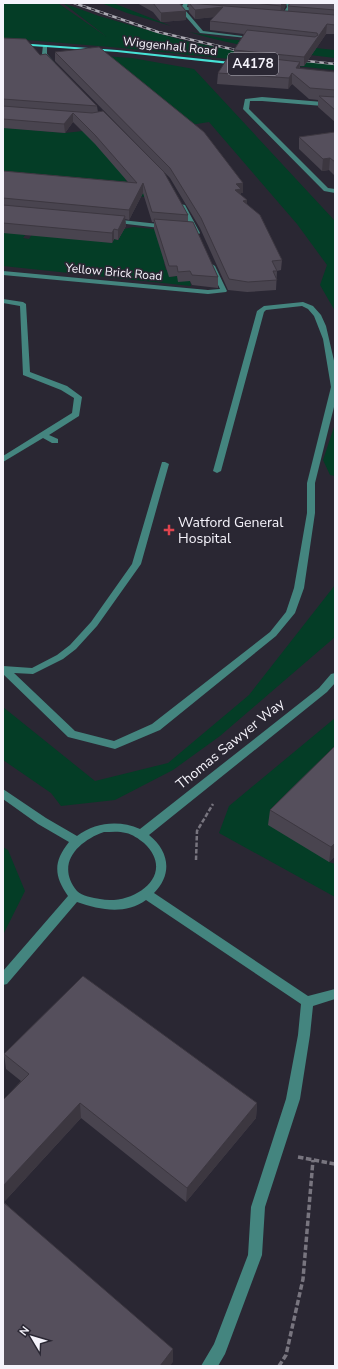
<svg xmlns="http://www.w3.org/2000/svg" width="338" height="1369" viewBox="0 0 338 1369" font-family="'Nunito Sans',sans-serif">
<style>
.green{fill:#043d26}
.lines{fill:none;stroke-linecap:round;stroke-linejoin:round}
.path-far1{stroke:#78757f;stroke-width:2.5;stroke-dasharray:4.5 2;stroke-linecap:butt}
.path{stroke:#78757f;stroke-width:3.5;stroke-dasharray:5.5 2.5;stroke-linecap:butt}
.minor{fill:#44857f;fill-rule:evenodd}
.major{fill:#47e2d6;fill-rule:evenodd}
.rail-casing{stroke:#aba9b2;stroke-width:2.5}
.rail{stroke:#2a2733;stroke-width:1.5;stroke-dasharray:4.5;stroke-linecap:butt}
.wall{fill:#49444f}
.shaded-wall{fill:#3c3740}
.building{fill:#554f5c;stroke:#3c3740}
.health-dot{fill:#e0444e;stroke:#2a2733;stroke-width:1.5}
.labels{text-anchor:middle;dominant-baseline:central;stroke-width:3.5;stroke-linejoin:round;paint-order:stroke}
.far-street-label{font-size:12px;fill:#f5f3fb;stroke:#2a2733}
.shield{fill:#2a2733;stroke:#b8b6bf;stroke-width:1}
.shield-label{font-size:13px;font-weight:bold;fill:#f5f3fb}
.poi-label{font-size:14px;fill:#f5f3fb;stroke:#2a2733;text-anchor:start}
.street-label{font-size:14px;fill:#f5f3fb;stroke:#2a2733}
</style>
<rect width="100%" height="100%" fill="#2a2733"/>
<path class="green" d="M3 3H58L107 37 63 3 99 16 185 41 271 58 335 65V70L122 48 3 38Z
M101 3H113L171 26 127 13Z
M189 32 227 39 335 50V58C286 52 237 47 189 32Z
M103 56 132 58 194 69 335 221V311L320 285 327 265 297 224 209 122 184 126Z
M3 126 7 128 65 133 83 131 132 178 125 179 129 184 135 183 147 197 3 185Z
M133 227 163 230V259H170L164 263 166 270 173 269 169 277 177 276 190 281 191 286 3 266V232L26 234 23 238 29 239 34 231 112 243 114 239 118 240 124 229Z
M335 424V476L330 475 323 460Z
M335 585V637L220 736 173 770 115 800 61 806 51 793 3 760V707L95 781 168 763 249 695Z
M335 718V758L329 862 335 864V897L219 833 229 806Z
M3 847 8 850 25 891 3 935Z"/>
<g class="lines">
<path class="path-far1" d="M196 860 197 831 213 804"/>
<path class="path" d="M298 1157 335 1164
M279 1366 286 1355 303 1279 313 1160"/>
<path class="minor" d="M174 3H179L182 6 184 3H188L187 7 203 9 201 11 185 10 203 31 258 38 256 39 200 33Z
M286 3H290L291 7 284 18H280L287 7Z
M43 45 47 46V54L55 63V65H51L42 54Z
M262 97 335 103V107L262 101H250L249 109 328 188 335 189V193L324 191 243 109 245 99Z
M180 204 185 205 200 233 199 234 194 233 179 205Z
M112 219 168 225 171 227 168 229 110 222V220Z
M212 264 215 266 227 291 226 292 208 294 3 275V271L208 290 220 289 209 266Z
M3 299 23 302 26 304 30 372 67 386 82 397 79 416 49 435 58 439V443H52L43 438 3 462V456L72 413 74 398 61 390 23 375 20 306 3 303Z
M303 302 313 306 321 315 326 326 335 365V403L315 483V513L304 588 295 613 276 636 160 730 115 749 68 737 3 674V666L32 668 57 655 70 645 91 622 132 564 162 462H165L169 464 141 564 97 626 76 649 63 659 33 674 14 673 75 731 114 741 152 724 270 632 286 612 294 588 307 513V483L331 387 323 339 314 316 308 309 302 306 266 310 264 312 221 471 217 473 213 471 257 311 264 306Z
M335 673V683L327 692 149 835C169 851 173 874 154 893L308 996 335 989V999L313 1006 310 1035 300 1099 265 1207 262 1255 225 1354 218 1366H201L214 1344 248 1255 251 1207 286 1099 298 1035 301 1004 146 900C125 915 100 910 77 902L7 984 3 985V971L68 896C54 876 53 862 69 842L38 824 3 799V789L46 818 77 836C96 822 119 820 140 829L319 688 331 674ZM104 832C111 832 119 831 126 833 132 834 139 839 144 843 178 875 133 906 100 899 93 898 82 896 77 891 55 864 78 841 104 832Z"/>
<path class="major" d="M3 42 117 50 241 63 238 65 117 52 3 44Z"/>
<defs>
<path id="rail" d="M74 3 158 32 244 52
M297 60 335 64"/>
</defs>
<use href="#rail" class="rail-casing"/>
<use href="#rail" class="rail"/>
</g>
<path class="wall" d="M137 3H179L186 11V20L161 22 153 12Z
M188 3H286L285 7 283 11H288V6L335 3V34H326L304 66H300V69L335 72V122L318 107V100L309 99 292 84 288 89 217 84 218 73 233 55 234 50 244 34 210 30V21L214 17 195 19 189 12Z
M3 38 40 55 97 106 98 112 188 215V222L218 277V288L192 285 190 281 178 282 177 276 169 277 154 229V222H152L143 193 129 220 125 219 126 226 118 240 114 239 112 243 3 233V171L128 182 95 144 73 122 65 133 3 128Z
M55 52 243 193H241V195L247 200V204L282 260 281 270 277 271 276 290 247 292 228 290 200 228 170 178 55 61Z
M335 132V176L329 170 322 171 299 149V137Z
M335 746V856L329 862 268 825 270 810Z
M4 1054 257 1103 256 1118 186 1202 81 1118 4 1202 173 1362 3 1366V1100L21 1081 6 1069Z"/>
<path class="shaded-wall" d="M282 3H286L285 7 280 14 281 6Z
M223 7V16L195 19V10Z
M186 11V20L161 22V13Z
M327 24 326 34 304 66V57Z
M300 62 299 73 296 68Z
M292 73V84L288 89 289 78Z
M73 113V122L65 133 64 124Z
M330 158 329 170 322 171 323 159Z
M143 183V193L129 220V210Z
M243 183V193H241V199L235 190 236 184Z
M247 200V210L243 201Z
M125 216 126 226 118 240V230Z
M114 229V239L112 243V233Z
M335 843V856L329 862 331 847Z
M80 1103 81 1118 3 1203V1186Z
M257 1103 256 1118 186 1202 187 1188Z
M173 1349V1362L170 1366H160Z"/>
<path class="building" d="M153 3H179L186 11 161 13Z
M189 3 335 15V25L327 24 304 57 234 50 247 30 315 37 318 35 317 33 210 21 223 7 195 10Z
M254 3H282L281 6Z
M290 3H335V10L288 6Z
M3 38 26 39 40 55 46 54 97 106 3 99Z
M99 47 204 132 243 183 236 184 241 189 235 190 247 200 243 201 260 215 282 260 272 261 277 271H273L277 280 248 282 229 279 201 218 170 168 55 52Z
M230 54 300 62 296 68 335 72V90L310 88 292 73 289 78 218 73Z
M319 96 335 97V110Z
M3 106 92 113 103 111 164 172 188 215 152 212 143 183 129 210 3 198V171L137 183 95 135 73 113 64 124 3 119Z
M335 132V162L330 158 323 159 299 137Z
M3 205 125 216 118 230 114 229 112 233 3 223Z
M154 219 193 222 218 277 192 275 190 271 178 272 177 266H169Z
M335 746V843L331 847 270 810Z
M83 976 257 1103 187 1188 80 1103 3 1186V1100L29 1074 4 1054Z
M3 1202 173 1349 160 1366H3Z"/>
<path class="health-dot" d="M167 524h4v4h4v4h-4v4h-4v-4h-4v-4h4z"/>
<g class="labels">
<g class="far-street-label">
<text transform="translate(170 46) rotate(6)">Wiggenhall Road</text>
<text transform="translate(114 272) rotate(5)">Yellow Brick Road</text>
</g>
<rect class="shield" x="228" y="53" width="50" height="22" rx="3"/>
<g class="shield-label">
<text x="253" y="64">A4178</text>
</g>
<g class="poi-label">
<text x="178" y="522">Watford General<tspan x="178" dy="16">Hospital</tspan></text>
</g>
<g class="street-label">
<text transform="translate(230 744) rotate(-39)">Thomas Sawyer Way</text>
</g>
</g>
<rect width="338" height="1369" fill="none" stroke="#f5f3fb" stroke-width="8"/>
<g transform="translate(32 1337) rotate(308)" stroke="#2a2733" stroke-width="3" paint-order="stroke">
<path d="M0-3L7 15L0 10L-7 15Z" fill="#f5f3fb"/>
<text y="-6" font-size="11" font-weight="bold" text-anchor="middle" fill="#f5f3fb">N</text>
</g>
</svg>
